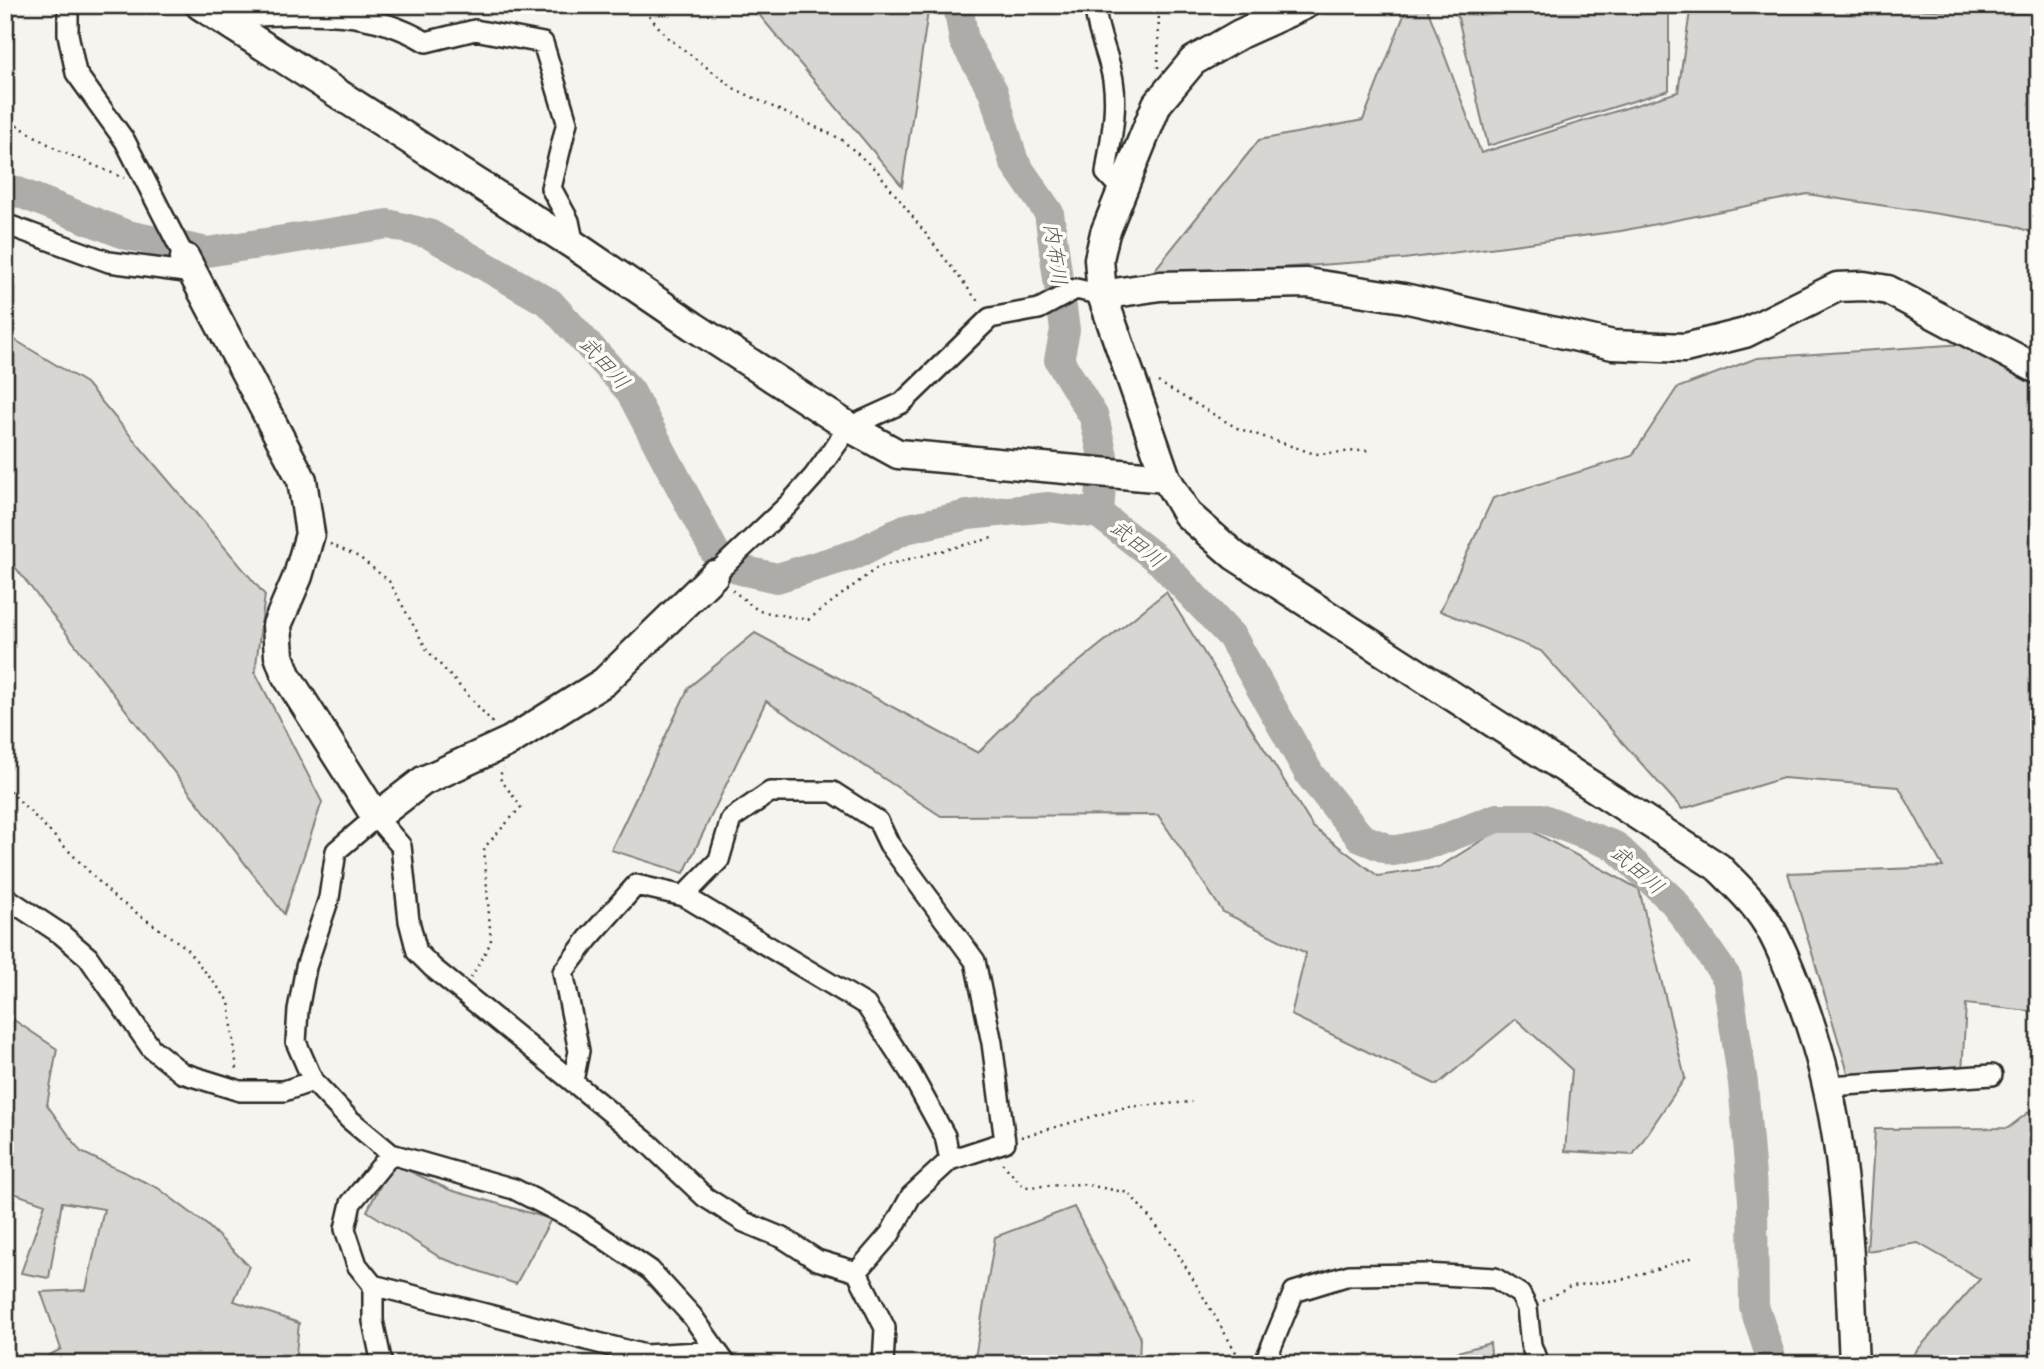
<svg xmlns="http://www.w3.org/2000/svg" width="2044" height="1369" viewBox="0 0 2044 1369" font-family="Pangolin,'Klee One',sans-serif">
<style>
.green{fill:#d7d6d2;stroke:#81807e;stroke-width:2}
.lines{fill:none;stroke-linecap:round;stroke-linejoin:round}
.river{stroke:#adaca9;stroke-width:30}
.street-casing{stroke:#2b2b2b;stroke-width:24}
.secondary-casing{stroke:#2b2b2b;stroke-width:33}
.path{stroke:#2b2b2b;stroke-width:2.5;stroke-dasharray:2 5;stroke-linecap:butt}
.street{stroke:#fdfcf7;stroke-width:19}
.secondary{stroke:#fdfcf7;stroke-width:28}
.labels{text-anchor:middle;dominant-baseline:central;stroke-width:7;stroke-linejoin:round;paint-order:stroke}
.water-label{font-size:21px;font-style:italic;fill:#585857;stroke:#fdfcf7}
</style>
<rect width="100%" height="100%" fill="#f5f4ef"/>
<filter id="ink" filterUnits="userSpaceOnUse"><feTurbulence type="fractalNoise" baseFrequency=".0143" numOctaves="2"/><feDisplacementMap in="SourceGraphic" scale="14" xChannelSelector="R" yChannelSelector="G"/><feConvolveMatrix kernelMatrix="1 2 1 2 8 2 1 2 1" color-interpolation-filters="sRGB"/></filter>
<g filter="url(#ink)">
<path class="green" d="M751 5H929L902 186Z
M1408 5H1426L1481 153 1678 92 1691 5H1891L1907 9 2039 14V235L2011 225 1807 194 1621 231 1404 259 1149 277 1259 140 1363 120Z
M1455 5H1669V90L1488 146Z
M5 334 86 383 265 595 255 672 322 802 284 914 5 554Z
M1964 344 2039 380V1012L1966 1004 1962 1073 1849 1076 1788 873 1943 867 1899 787 1783 778 1682 809 1541 651 1440 611 1493 498 1632 456 1677 388 1757 358Z
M1166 592 1313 827 1378 876 1439 867 1513 821 1639 889 1685 1078 1633 1155 1565 1151 1572 1070 1516 1019 1437 1085 1291 1015 1306 953 1223 912 1158 815 941 816 766 701 684 873 611 850 689 687 755 633 978 753 1030 701Z
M5 1014 57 1049 47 1105 81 1152 158 1188 207 1225 249 1266 234 1301 299 1323 295 1364H33L61 1349 41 1292 86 1290 104 1209 62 1202 49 1278 21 1273 45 1204 5 1190Z
M2039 1104V1348L2015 1364H1905L1980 1279 1918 1243 1867 1251 1875 1129 2008 1128Z
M392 1163 450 1190 551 1219 516 1284 441 1258 367 1211Z
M1074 1207 1140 1336 1139 1364H974L995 1237Z
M1490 1343 1492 1364H1414Z"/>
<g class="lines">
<path class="river" d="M958 5 964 41 993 91 1014 162 1049 213 1065 330 1059 360 1094 417 1103 456 1099 514
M5 187 127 235 207 252 388 224 429 234 550 303 630 391 717 556 741 570 777 578 856 554 905 529 968 515 1049 507 1099 514 1161 562 1232 637 1310 775 1361 838 1393 851 1436 842 1497 818H1541L1615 846 1674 902 1727 978 1743 1083 1753 1200 1754 1306 1773 1364"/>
<defs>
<path id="street" d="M68 5V34L76 73 125 141 185 258
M1095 5C1096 32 1109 54 1113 80 1118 110 1110 143 1106 173L1122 190
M223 18C293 15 364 4 426 42L475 30 543 43 567 122 551 188 569 221 574 245
M5 224 109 262 193 273
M714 575 789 504 814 476 849 427 902 403 990 318 1039 309 1076 289 1102 295
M684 896 866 1005 910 1072 945 1136 950 1160
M5 897 61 934 88 957 151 1048 182 1073 240 1091H284L313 1081
M573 1081 579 1051 563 972 588 939 636 885 684 896 719 860 731 819 770 792H833L878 821 889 844 975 961 992 1043 1005 1142 950 1160 911 1196 890 1234 857 1272
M1830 1086 1992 1075
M373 1285 645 1355 717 1351
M382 1364 373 1321V1285L357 1265 345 1229 351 1203 391 1154
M726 1364 692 1316 650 1270 581 1223 514 1189 391 1154 349 1119 313 1081 296 1042 298 1010 306 967 329 898 336 851 376 817 401 846 409 921 417 952 433 968 648 1143 705 1197 744 1222 783 1238 817 1260 857 1272 885 1328 883 1364
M1264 1364 1294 1292 1349 1275 1425 1274 1495 1278 1520 1294 1527 1308 1531 1345 1538 1364"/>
<path id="secondary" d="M200 5 574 245 693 326 849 427 898 454 1166 478
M1304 5 1240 34 1193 61 1157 104 1105 233 1099 259 1102 295 1166 478 1187 514 1235 556 1718 867C1735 884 1754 902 1767 923 1780 944 1789 968 1798 991 1847 1114 1848 1234 1854 1364
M185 258 302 480 310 534 298 576 277 625 279 656 286 675 376 817 423 781 510 741 604 682 714 575
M1102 295 1160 286 1307 283 1404 298 1613 345 1685 348 1745 333 1837 287 1864 286 1888 290 2039 370"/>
</defs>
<use href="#street" class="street-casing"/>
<use href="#secondary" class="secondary-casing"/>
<path class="path" d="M640 5 667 37 735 89 841 139 878 172 980 304
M1158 68 1159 5
M5 118 58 150 124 178
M1158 382 1237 428 1315 454 1371 450
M330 544 359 557 389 581 427 650 494 724
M732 590 759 611 808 620 878 567 996 537
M5 786 114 897 185 947 229 1001 237 1070
M471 978 491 942 484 848 521 807 499 777 504 768
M1021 1137 1126 1107 1192 1102
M1002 1163 1024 1187 1082 1184 1129 1193 1174 1247 1237 1354 1246 1357
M1543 1301 1572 1286 1625 1279 1694 1257"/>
<use href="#street" class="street"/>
<use href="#secondary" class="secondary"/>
</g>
</g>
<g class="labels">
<g class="water-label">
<text transform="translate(1055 254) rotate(82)">内布川</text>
<text transform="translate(604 363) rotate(48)">武田川</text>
<text transform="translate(1137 544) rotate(39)">武田川</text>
<text transform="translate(1637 870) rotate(41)">武田川</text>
</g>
</g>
<rect width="2044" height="1369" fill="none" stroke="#fdfcf7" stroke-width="28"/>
<rect x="14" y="14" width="2016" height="1341" fill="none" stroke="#2b2b2b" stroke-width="2.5" filter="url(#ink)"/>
</svg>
